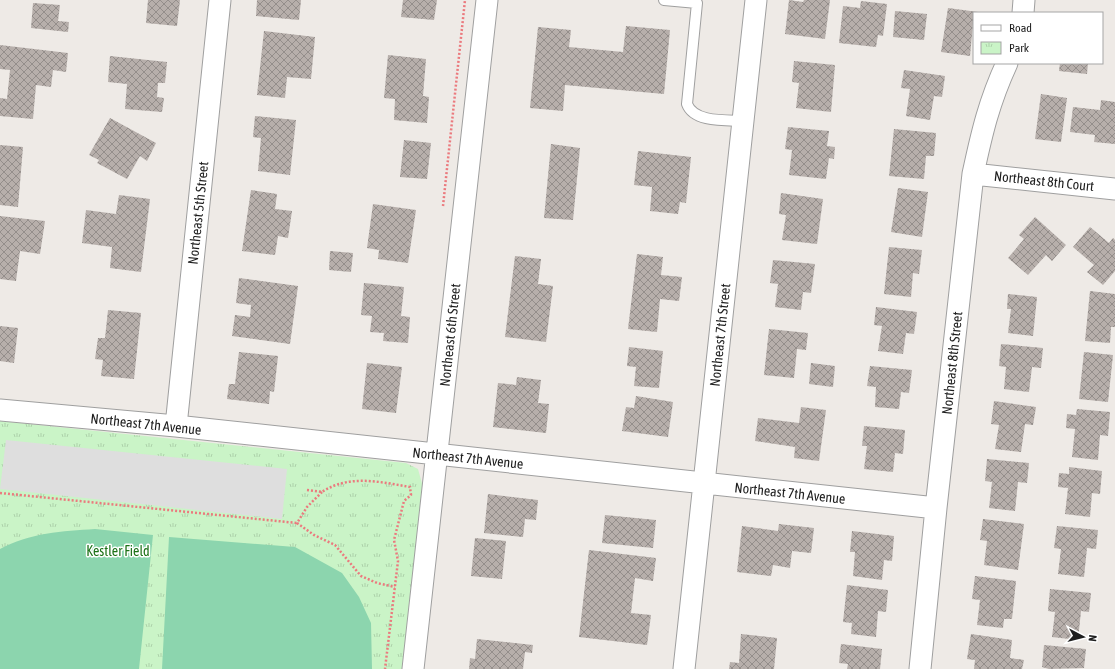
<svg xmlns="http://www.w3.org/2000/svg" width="1115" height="669" viewBox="0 0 1115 669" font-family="'Asap Condensed',sans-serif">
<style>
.park{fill:url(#park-tufts)}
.pitch{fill:#8cd5ae}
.parking{fill:#dedede}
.building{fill:url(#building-cross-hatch)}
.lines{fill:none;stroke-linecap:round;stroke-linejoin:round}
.lane-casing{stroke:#9f9f9f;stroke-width:12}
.street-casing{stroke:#9f9f9f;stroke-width:23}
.path{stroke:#eb7a7e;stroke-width:2.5;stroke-dasharray:2 2;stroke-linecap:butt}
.lane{stroke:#fff;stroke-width:10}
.street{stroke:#fff;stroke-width:21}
.labels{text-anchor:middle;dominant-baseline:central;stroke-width:3;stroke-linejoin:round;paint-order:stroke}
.street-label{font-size:14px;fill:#1e1e1e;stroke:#fff}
.park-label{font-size:14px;fill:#1c7117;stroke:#fff}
</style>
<defs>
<pattern id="park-tufts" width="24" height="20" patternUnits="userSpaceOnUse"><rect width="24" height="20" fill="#caf4c7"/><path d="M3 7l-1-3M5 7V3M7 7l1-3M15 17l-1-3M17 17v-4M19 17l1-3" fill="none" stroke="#add1aa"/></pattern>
<pattern id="building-cross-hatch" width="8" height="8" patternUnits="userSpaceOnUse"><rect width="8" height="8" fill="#b7afab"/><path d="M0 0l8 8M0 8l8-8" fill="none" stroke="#948e8b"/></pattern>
</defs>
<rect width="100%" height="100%" fill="#eeeae6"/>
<path class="park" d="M0 421 406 463 418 469 423 487 402 669H0Z"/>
<path class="pitch" d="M95 529 153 535 139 669H0V549C29 533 63 531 95 529Z
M169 537 295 547 342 573 359 597 371 623 372 669H162Z"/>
<path class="parking" d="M6 440 287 469 282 519 0 489Z"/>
<path class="building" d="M148 0H180L177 26 146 23Z
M257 0H301L299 20 256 16Z
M403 0H437L434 20 401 17Z
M789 0 803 2 804 0H830L825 39 785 34Z
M861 1 887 4 883 36 878 35 876 47 839 43 843 6 860 8Z
M33 3 60 5 58 21 69 22 68 32 31 28Z
M948 8 978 12 974 13 970 56 941 52Z
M895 11 927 14 924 40 893 37Z
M626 26 670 30 664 94 565 85 563 111 530 108 538 27 571 30 569 47 623 52Z
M264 31 315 37 311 79 287 77 285 98 257 95Z
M0 45 68 53 66 72 53 70 51 87 36 85 33 119 0 116V98L7 99 10 70 0 69Z
M388 55 426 59 423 96 429 97 427 123 394 120 395 99 384 98Z
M110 56 167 62 165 83H158L157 97 164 98 162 112 125 109 127 84 108 82Z
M794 61 835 65 831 112 796 108 799 83 792 82Z
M1060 63H1088L1087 74 1059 71Z
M904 70 945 76 942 97 934 96 930 120 906 116 910 89 901 88Z
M1041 94 1067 98 1061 142 1035 139Z
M1101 100 1115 102V144L1094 142 1095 135 1070 132 1073 107 1100 110Z
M255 116 296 120 290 175 258 171 261 138 253 137Z
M110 118 156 143 147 161 140 156 127 179 97 163 99 160 89 155Z
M788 127 829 131 827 146 835 147 834 159 829 158 826 179 789 175 792 150 785 149Z
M894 129 936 133 934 156H926L924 179 889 176Z
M404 140 431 143 427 179 400 177Z
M551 144 580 148 573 220 544 218Z
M0 145 23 147 18 207 0 205Z
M638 151 691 157 686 203 680 202 678 214 650 211 652 187 634 185Z
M898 188 928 192 922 237 891 232Z
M251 190 277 194 275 209 292 211 288 238 278 236 275 255 242 251Z
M781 193 823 199 817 244 782 240 786 215 779 214Z
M119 195 150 199 141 272 110 268 112 247 82 243 86 210 116 214Z
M373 204 416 210 408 263 378 259 379 250 367 248Z
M0 216 45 221 40 254 20 251 16 281 0 279Z
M1035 217 1066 245 1052 261 1046 255 1028 275 1008 258 1024 239 1019 235Z
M1090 227 1109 243 1113 238 1115 240V271L1103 285 1087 272 1094 265 1073 247Z
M889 247 922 250 919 274 913 273 911 297 884 294Z
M330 251 353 253 351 272 329 270Z
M637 254 663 257 661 275 682 277 679 301 660 299 657 332 628 329Z
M515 256 541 259 538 284 553 286 546 342 505 337Z
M773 260 815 264 811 293 803 292 801 310 775 307 778 284 770 283Z
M239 278 298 286 290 344 232 336 235 315 250 317 251 305 236 303Z
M364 283 404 287 401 316 410 317 408 343 383 341 384 333 370 332 372 316 361 315Z
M1090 291 1115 294V327H1111L1110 343 1085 341Z
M1008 294 1037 297 1033 336 1008 333 1011 309H1007Z
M876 307 917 312 914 334 906 333 903 354 878 351 882 326 874 325Z
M108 310 141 313 134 379 101 376 103 360 95 359 98 338H105Z
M0 326 18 328 14 363 0 361Z
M769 329 808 333 806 350 797 349 794 378 764 375Z
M1001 344 1043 348 1041 368 1032 367 1029 392 1004 389 1006 367 999 366Z
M629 347 663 351 659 388 634 386 636 367 627 366Z
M239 352 278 356 274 392 270 391 269 404 227 399 229 384H235Z
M1084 352 1113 355 1108 402 1079 399Z
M367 363 402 367 396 413 362 409Z
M811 363 835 366 833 387 809 384Z
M870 366 912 370 909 393 901 392 899 409 875 407 876 387 867 386Z
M517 377 541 380 538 403 549 404 546 433 493 427 498 383 516 385Z
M636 396 673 402 668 437 622 431 626 407 634 408Z
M994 401 1036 407 1033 425 1025 424 1021 452 995 449 999 425 991 424Z
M801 407 826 410 819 461 794 458 795 447 755 441 758 418 799 423Z
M1077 409 1110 412 1108 436 1100 435 1098 460 1072 457 1075 429 1066 428 1067 414 1076 415Z
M864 426 905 430 903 454 895 453 893 472 864 469 867 446H862Z
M987 459 1029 463 1027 483 1018 482 1015 511 989 508 992 482 985 481Z
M1069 467 1102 471 1100 494 1092 493 1090 517 1065 514 1068 488 1058 487 1059 473 1069 474Z
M488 494 538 500 536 520 525 519 523 537 484 533Z
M605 515 656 520 653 548 602 543Z
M983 519 1024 524 1018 570 984 565 987 541 980 540Z
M779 524 814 528 811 553 792 551 790 568 773 565 771 576 737 572 742 526 778 531Z
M1057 526 1098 530 1096 549 1087 548 1084 577 1058 574 1061 549 1054 548Z
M852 531 894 536 892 561 884 560 882 580 853 576 855 552H850Z
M475 538 506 541 502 579 471 576Z
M589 550 656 558 653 581 635 578 631 613 651 615 647 645 579 637Z
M975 576 1016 581 1012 619H1004L1003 628 977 625 980 600 972 599Z
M847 585 888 590 886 612 878 611 876 637 851 634 852 623 843 622Z
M1050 589 1091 593 1089 612 1081 611 1078 640 1052 637 1055 612 1048 611Z
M741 634 777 638 774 669H729L730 662 739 663Z
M971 634 1012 640 1010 658 1024 660 1022 669H974L975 660 967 659Z
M477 639 533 645 532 653 525 652 523 669H469L470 658 475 659Z
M841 644 882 649 880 669H847L848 664 839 663Z
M1044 645 1086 649 1084 668 1049 669 1042 667Z"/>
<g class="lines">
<defs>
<path id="lane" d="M664 0 697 3 687 104C694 123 727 120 744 121"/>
<path id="street" d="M1023 13 1024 0
M973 174 1115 189
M0 410 176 426 936 508
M176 426 220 0
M413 669 487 0
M684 669 756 0
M920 669 936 508 973 174C982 132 989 102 1007 63"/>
</defs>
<use href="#lane" class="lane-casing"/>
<use href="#street" class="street-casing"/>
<path class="path" d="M443 206 465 0
M307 490 322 492C349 474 381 482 410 487L411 495 404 501 394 540 398 561 385 669
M322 492 307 507 297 523 314 535 335 545 361 576 377 583 395 587
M0 493 297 523"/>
<use href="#lane" class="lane"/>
<use href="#street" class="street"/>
</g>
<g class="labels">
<g class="street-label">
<text transform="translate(1044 181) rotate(6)">Northeast 8th Court</text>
<text transform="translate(198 213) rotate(-84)">Northeast 5th Street</text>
<text transform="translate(450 335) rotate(-84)">Northeast 6th Street</text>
<text transform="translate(720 335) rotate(-84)">Northeast 7th Street</text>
<text transform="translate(952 363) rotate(-84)">Northeast 8th Street</text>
<text transform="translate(146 424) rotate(6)">Northeast 7th Avenue</text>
<text transform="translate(468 458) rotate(6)">Northeast 7th Avenue</text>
<text transform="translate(790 493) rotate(6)">Northeast 7th Avenue</text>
</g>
<g class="park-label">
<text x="118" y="551">Kestler Field</text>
</g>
</g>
<rect x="973" y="12" width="130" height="52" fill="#ffffff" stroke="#a5a5a5"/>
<rect x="981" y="25" width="20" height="6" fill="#ffffff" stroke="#a5a5a5"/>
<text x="1009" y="32" font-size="12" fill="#1e1e1e">Road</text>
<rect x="981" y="42" width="20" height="12" fill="url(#park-tufts)" stroke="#a5a5a5"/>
<text x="1009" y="52" font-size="12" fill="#1e1e1e">Park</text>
<g transform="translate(1083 637) rotate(97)" stroke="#ffffff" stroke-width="3" paint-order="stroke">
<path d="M0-3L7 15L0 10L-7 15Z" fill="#1e1e1e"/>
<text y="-6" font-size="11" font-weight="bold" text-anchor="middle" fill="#1e1e1e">N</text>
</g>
</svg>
